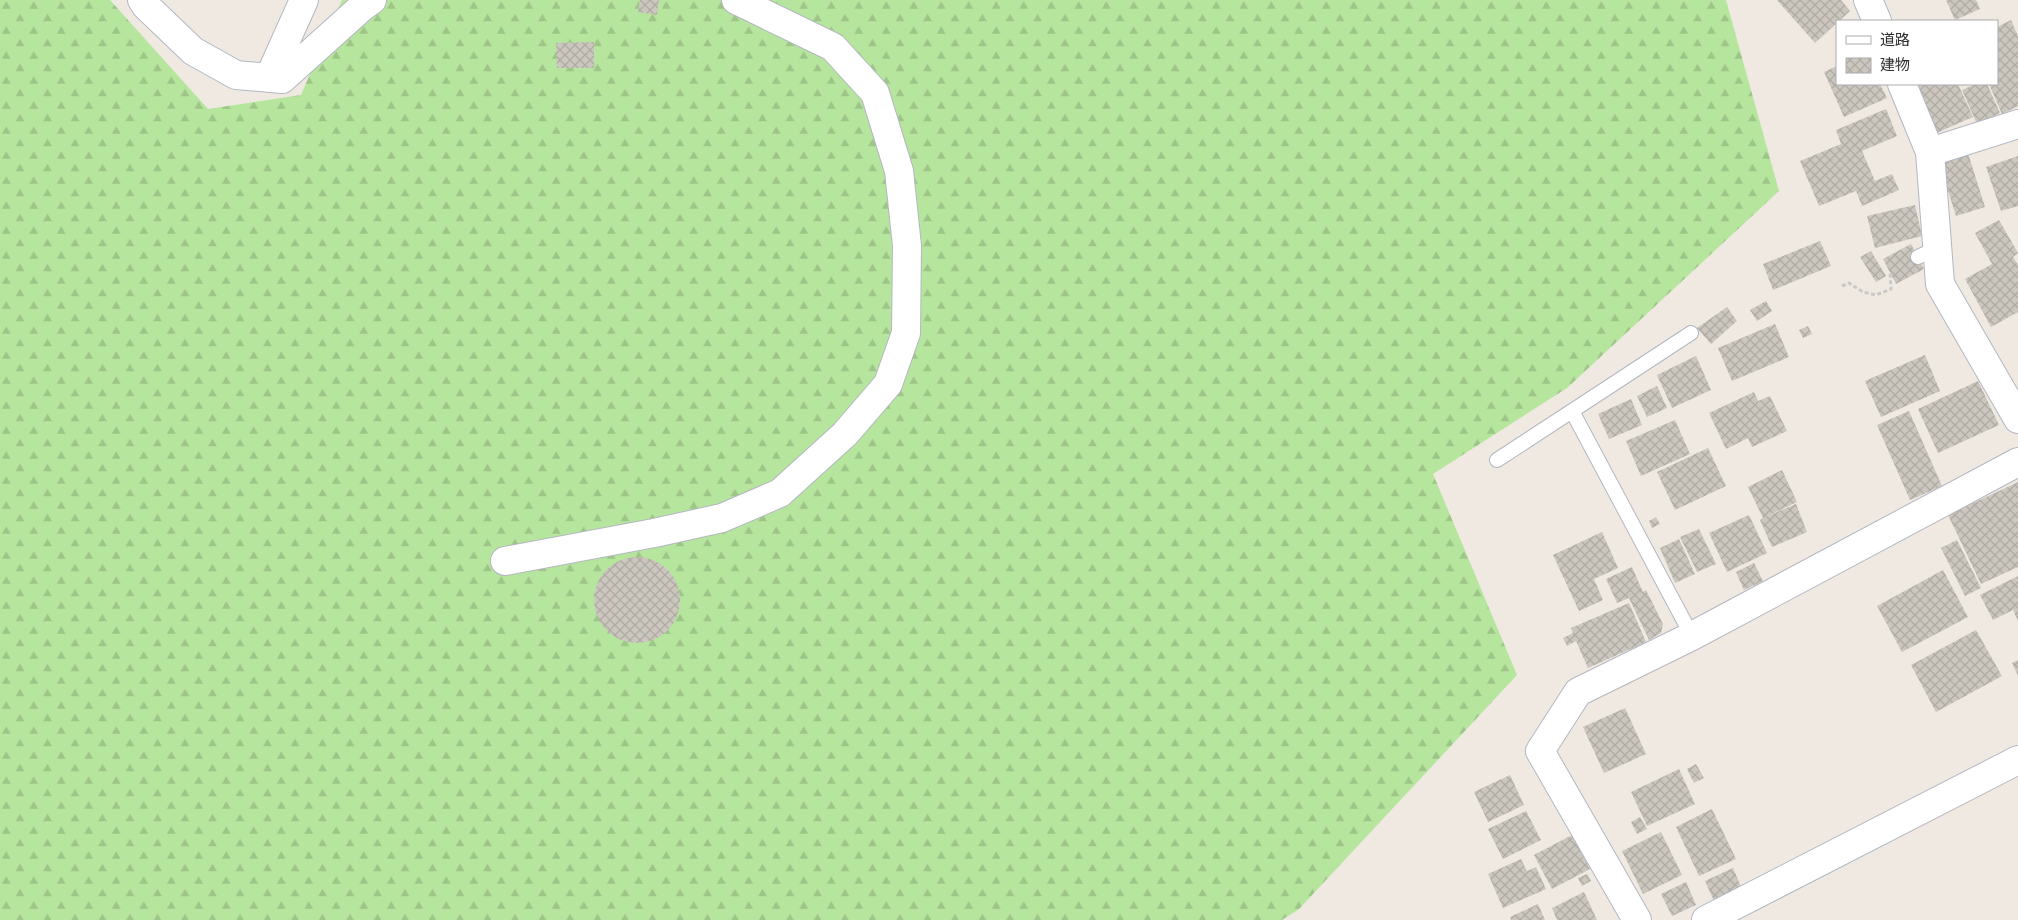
<svg xmlns="http://www.w3.org/2000/svg" width="2018" height="920" viewBox="0 0 2018 920" font-family="'Fira Sans Condensed','Noto Sans JP',sans-serif">
<style>
.forest{fill:url(#forest-firs)}
.building{fill:url(#building-cross-hatch)}
.lines{fill:none;stroke-linecap:round;stroke-linejoin:round}
.lane-casing{stroke:#b4b7c1;stroke-width:16}
.street-casing{stroke:#b4b7c1;stroke-width:30}
.path{stroke:#c9c9c9;stroke-width:3;stroke-dasharray:4 2.5;stroke-linecap:butt}
.lane{stroke:#fff;stroke-width:14}
.street{stroke:#fff;stroke-width:28}
</style>
<defs>
<pattern id="forest-firs" width="22" height="20" patternUnits="userSpaceOnUse" patternTransform="scale(1.25)"><rect width="22" height="20" fill="#b6e59e"/><path d="M5 1l3.5 6h-7zM16 11l3.5 6h-7z" fill="#9dc588"/></pattern>
<pattern id="building-cross-hatch" width="8" height="8" patternUnits="userSpaceOnUse" patternTransform="scale(1.25)"><rect width="8" height="8" fill="#cbc7bf"/><path d="M0 0l8 8M0 8l8-8" fill="none" stroke="#afaba4"/></pattern>
</defs>
<rect width="100%" height="100%" fill="#efe9e1"/>
<path class="forest" d="M0 0H110L208 109 301 95 342 0H1726L1779 191 1567 388 1433 474 1517 675 1299 909 1282 920H0Z"/>
<path class="building" d="M640 0H659L657 15 638 12Z
M1777 0H1841L1850 11 1815 43Z
M1946 0H1976L1980 9 1955 20Z
M2011 20 2018 36V106L2002 114 1989 84H1997V27Z
M594 42V68H557L556 43Z
M1837 66V84H1880L1887 98 1844 117 1824 72Z
M1911 84H1958L1973 117 1934 134Z
M1975 84H1987L2000 113 1977 124 1962 90Z
M1886 109 1897 136 1862 151 1875 181 1892 174 1899 190 1862 206 1856 191 1819 206 1800 161 1841 144 1836 130Z
M1967 150 1985 207 1956 216 1938 159Z
M2018 156V206L2001 211 1986 167Z
M1915 205 1922 236 1875 248 1867 216Z
M1999 220 2018 253 2013 257 2018 265V312L1991 327 1965 279 1992 264 1975 233Z
M1820 241 1831 266 1773 290 1763 264Z
M1911 244 1924 269 1896 284 1883 259Z
M1871 251 1886 276 1876 282 1860 257Z
M1766 301 1772 311 1757 321 1750 310Z
M1727 307 1737 321 1711 344 1697 328Z
M1775 324 1789 357 1732 381 1718 348Z
M1808 326 1812 334 1803 338 1799 330Z
M1925 355 1940 391 1881 417 1865 381Z
M1696 356 1711 390 1672 408 1657 375Z
M1978 381 1999 425 1938 453 1918 409Z
M1657 386 1667 408 1647 417 1637 396Z
M1754 392 1758 401 1770 396 1787 431 1752 447 1748 438 1726 449 1709 413Z
M1631 399 1642 425 1609 439 1598 414Z
M1909 411 1942 486 1910 500 1877 425Z
M1675 420 1690 454 1641 476 1626 441Z
M1708 448 1726 486 1675 510 1657 472Z
M1782 470 1797 502 1765 517 1796 504 1807 532 1772 547 1760 520 1763 518 1748 487Z
M2018 482V567L1981 584 1948 515Z
M1749 515 1767 553 1727 572 1709 533Z
M1656 517 1660 524 1652 528 1649 521Z
M1699 529 1716 564 1697 572 1680 537Z
M1602 532 1618 568 1594 579 1603 600 1579 611 1553 555Z
M1679 539 1695 574 1675 583 1660 548Z
M1957 540 1981 588 1965 596 1941 548Z
M594 600a43 43 0 1 1 86 0a43 43 0 1 1-86 0Z
M1754 563 1763 581 1744 590 1736 572Z
M1632 567 1643 592 1646 590 1663 624 1661 633 1649 640 1629 598 1617 603 1606 579Z
M1943 570 1968 617 1902 652 1877 606Z
M2018 576V621L2013 610 1993 620 1980 595Z
M1629 603 1646 642 1588 668 1576 641 1567 646 1563 638 1573 633 1571 628Z
M1976 630 2002 676 1936 712 1911 665Z
M2018 660V676L2012 663Z
M1625 708 1646 754 1604 773 1583 727Z
M1696 764 1704 778 1694 783 1687 769Z
M1679 769 1695 804 1647 826 1631 792Z
M1510 775 1524 805 1488 822 1474 792Z
M1712 809 1736 859 1699 876 1676 827Z
M1526 811 1541 840 1503 859 1488 829Z
M1640 817 1647 829 1637 834 1631 822Z
M1661 832 1682 875 1643 894 1622 851Z
M1572 835 1590 869 1552 889 1534 855Z
M1521 859 1527 871 1536 867 1546 889 1503 908 1488 874Z
M1733 868 1742 889 1714 901 1705 881Z
M1587 874 1591 881 1582 886 1578 878Z
M1686 882 1696 905 1672 916 1661 894Z
M1584 892 1597 920H1557L1552 908Z
M1538 904 1545 920H1511L1510 917Z"/>
<g class="lines">
<defs>
<path id="lane" d="M1918 257 1937 248
M1691 333 1572 411 1692 636
M1497 460 1572 411"/>
<path id="street" d="M142 0 146 6 193 51 236 75 282 79 362 7 372 0
M1868 0 1877 21
M269 78 304 0
M1902 84 1930 152 1940 284 2018 419
M1930 152 2018 124
M505 561 654 533 722 518 780 493 845 434 888 384 906 333 907 246 899 171 875 93 833 47 736 0
M1637 920 1540 751 1578 692 1692 636 2018 462
M1706 920 2018 760"/>
</defs>
<use href="#lane" class="lane-casing"/>
<use href="#street" class="street-casing"/>
<path class="path" d="M1842 286 1849 283 1863 292 1876 295 1891 289 1890 272"/>
<use href="#lane" class="lane"/>
<use href="#street" class="street"/>
</g>
<rect x="1836" y="20" width="162" height="65" fill="#ffffff" stroke="#ababab"/>
<rect x="1846" y="36" width="25" height="8" fill="#ffffff" stroke="#ababab"/>
<text x="1880" y="45" font-size="15" fill="#2e2e2e">道路</text>
<rect x="1846" y="58" width="25" height="15" fill="url(#building-cross-hatch)" stroke="#ababab"/>
<text x="1880" y="70" font-size="15" fill="#2e2e2e">建物</text>
</svg>
